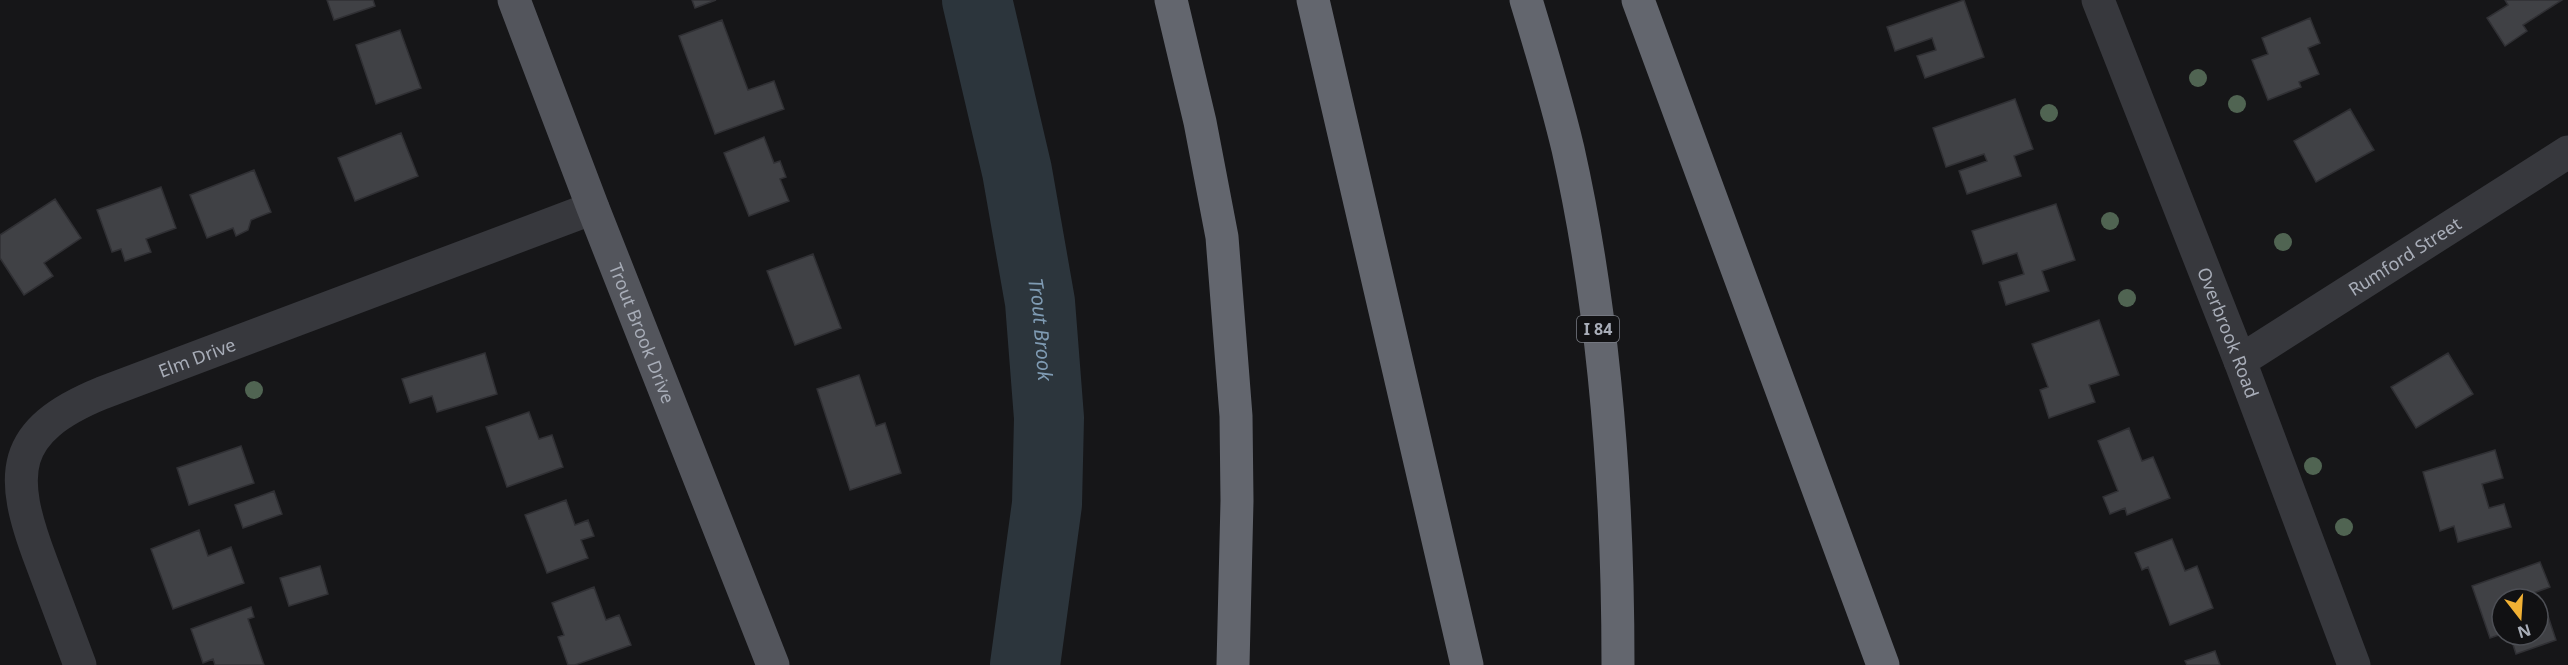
<svg xmlns="http://www.w3.org/2000/svg" width="2568" height="665" viewBox="0 0 2568 665" font-family="'Noto Sans',sans-serif">
<style>
.lines{fill:none;stroke-linecap:round;stroke-linejoin:round}
.river{stroke:#2c353c;stroke-width:70}
.building{fill:#404145;stroke:#303034;stroke-width:1.5}
.minor{stroke:#37383d;stroke-width:33}
.major{stroke:#53555c;stroke-width:33}
.highway{stroke:#63666e;stroke-width:33}
.tree{fill:#506452}
.labels{text-anchor:middle;dominant-baseline:central;stroke-width:4.5;stroke-linejoin:round;paint-order:stroke}
.shield{fill:#111113;stroke:#7b7e86;stroke-width:1.5}
.shield-label{font-size:16px;font-weight:bold;fill:#a8adb8}
.street-label{font-size:18px;fill:#a8adb8;stroke:#111113}
.water-label{font-size:20px;font-style:italic;fill:#7f9bb3;stroke:#111113}
</style>
<rect width="100%" height="100%" fill="#161618"/>
<g class="lines">
<path class="river" id="s1" d="M977 0 1017 171 1040 302 1049 418 1047 504 1025 665"/>
</g>
<path class="building" d="M327 0H373L375 6 334 20Z
M692 0H716L695 8Z
M1964 0 1984 57 1925 78 1917 56 1936 50 1932 38 1895 51 1887 27Z
M2505 0H2562L2523 25 2527 31 2505 46 2487 18 2508 5Z
M2310 18 2320 43 2308 48 2319 74 2299 82 2301 87 2268 100 2252 60 2268 54 2262 38Z
M722 20 748 90 774 81 784 109 715 134 679 36Z
M400 30 421 88 376 104 356 45Z
M2015 99 2033 149 2014 156 2021 176 1967 194 1959 171 1987 161 1984 154 1946 167 1933 128Z
M2350 109 2374 150 2316 182 2294 141Z
M401 133 418 176 355 201 338 158Z
M764 137 774 163 780 161 786 177 780 179 789 201 749 216 724 153Z
M254 170 271 212 251 220 248 230 236 236 233 228 207 238 190 195Z
M161 187 176 228 146 239 151 252 125 261 121 249 112 252 97 210Z
M55 199 81 238 44 263 53 276 24 295 0 258V235Z
M2056 204 2075 260 2042 271 2049 291 2006 305 1999 282 2024 274 2017 253 1983 264 1972 231Z
M813 254 841 328 795 345 767 271Z
M2099 320 2119 375 2089 385 2095 402 2049 418 2040 390 2048 387 2032 344Z
M485 353 497 394 437 412 432 396 410 403 402 379Z
M2448 353 2473 394 2416 428 2391 387Z
M859 375 876 426 885 423 901 473 850 490 817 389Z
M529 412 539 439 552 435 563 467 507 487 486 427Z
M2129 428 2142 461 2153 457 2170 498 2127 515 2125 508 2110 514 2103 497 2118 491 2098 441Z
M241 446 254 483 189 505 177 468Z
M2495 450 2503 478 2482 484 2489 508 2504 504 2511 527 2458 542 2454 526 2440 531 2423 472Z
M274 491 282 514 243 528 235 505Z
M566 500 575 525 588 520 594 536 581 540 588 558 547 573 525 515Z
M199 530 208 556 231 547 244 583 173 609 151 549Z
M2172 539 2185 571 2197 566 2213 608 2170 625 2148 567 2142 570 2135 553Z
M2540 562 2550 587 2525 596 2526 599H2502V634L2490 638 2472 586Z
M320 566 328 594 289 606 280 578Z
M594 587 606 620 619 615 631 645 575 665H568L558 637 564 635 552 603Z
M251 607 254 617 248 619 264 665H215L213 659 203 663 191 629Z
M2548 616 2556 640 2516 654 2510 635H2538V619Z
M2215 651 2220 665H2187L2185 661Z"/>
<g class="lines">
<g class="minor">
<path id="s2" d="M2098 0 2240 361 2354 665"/>
<path id="s3" d="M2240 361 2568 152"/>
<path id="s4" d="M80 665C67 630 54 596 41 561 8 474 9 431 102 393L593 208"/>
</g>
<path class="major" id="s5" d="M514 0 593 208 773 665"/>
<path class="highway" d="M1171 0 1200 122 1222 237 1236 416 1237 501 1233 665
M1313 0 1467 665
M1526 0C1541 49 1556 99 1568 149 1606 318 1618 492 1618 665
M1638 0 1883 665"/>
</g>
<g class="tree">
<circle cx="2198" cy="78" r="9"/>
<circle cx="2237" cy="104" r="9"/>
<circle cx="2049" cy="113" r="9"/>
<circle cx="2110" cy="221" r="9"/>
<circle cx="2283" cy="242" r="9"/>
<circle cx="2127" cy="298" r="9"/>
<circle cx="254" cy="390" r="9"/>
<circle cx="2313" cy="466" r="9"/>
<circle cx="2344" cy="527" r="9"/>
</g>
<g class="labels">
<rect class="shield" x="1577" y="316" width="42" height="26" rx="4.5"/>
<g class="shield-label">
<text x="1598" y="329">I 84</text>
</g>
<g class="street-label">
<text stroke="none"><textPath href="#s3" startOffset="195">Rumford Street</textPath></text>
<text stroke="none"><textPath href="#s2" startOffset="357">Overbrook Road</textPath></text>
<text stroke="none"><textPath href="#s5" startOffset="357">Trout Brook Drive</textPath></text>
<text stroke="none"><textPath href="#s4" startOffset="423">Elm Drive</textPath></text>
</g>
<g class="water-label">
<text stroke="none"><textPath href="#s1" startOffset="336">Trout Brook</textPath></text>
</g>
</g>
<g transform="translate(2520 617) rotate(163)"><circle r="28" fill="#111113" stroke="#4d4f55" stroke-width="1.5"/>
<path d="M0-4.5L10 22L0 15L-10 22Z" fill="#f2b134"/>
<text y="-9" font-size="16" font-weight="bold" text-anchor="middle" fill="#a8adb8">N</text>
</g>
</svg>
